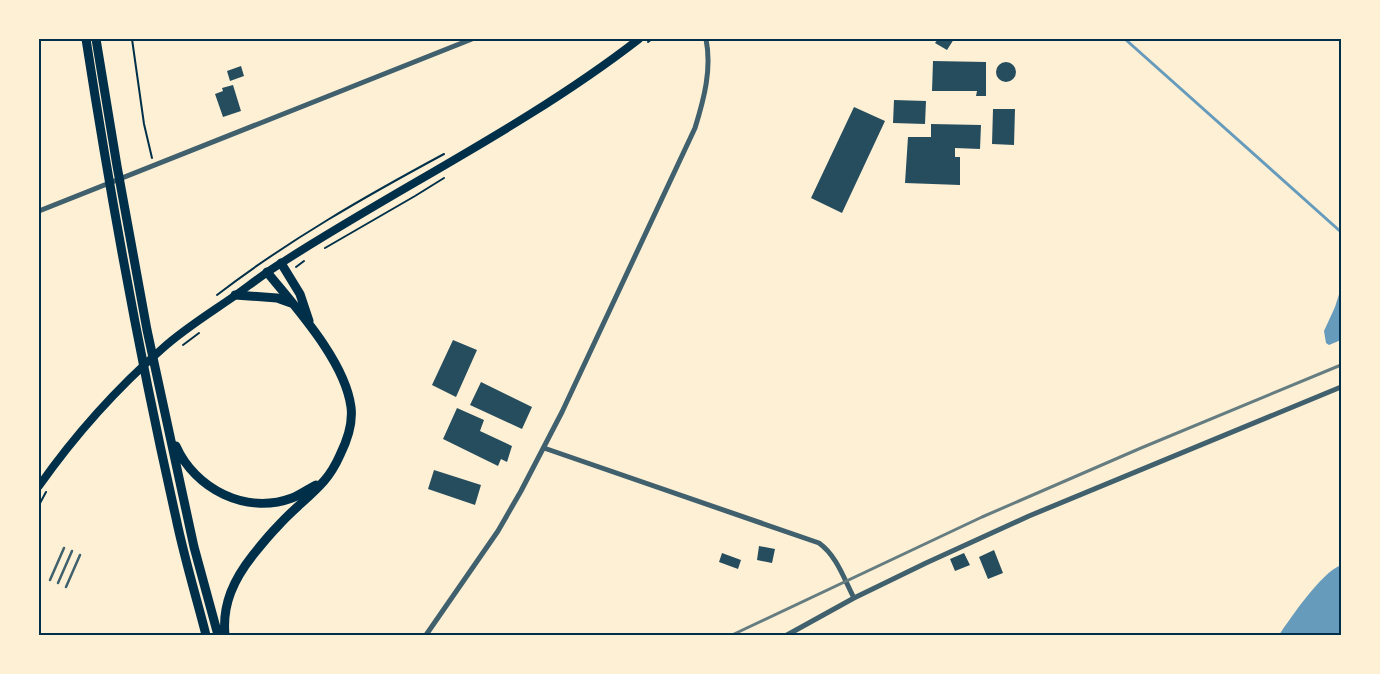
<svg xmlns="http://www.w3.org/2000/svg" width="1380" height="674" viewBox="0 0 1380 674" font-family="Karla,sans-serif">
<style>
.water{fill:#669bbc}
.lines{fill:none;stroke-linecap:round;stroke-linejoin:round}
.stream{stroke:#669bbc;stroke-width:3}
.building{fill:#264d5e}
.path{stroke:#003049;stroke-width:2}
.service{stroke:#3f606c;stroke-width:2.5}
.minor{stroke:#3f606c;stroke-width:5}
.secondary{stroke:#003049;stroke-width:8}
.trunk{stroke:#003049;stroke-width:9}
.rail{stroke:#657d81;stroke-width:3}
.neatline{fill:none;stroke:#003049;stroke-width:2}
</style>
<rect width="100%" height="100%" fill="#fdf0d5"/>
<path class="water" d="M1341 288V340L1329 345 1326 343 1324 331 1335 307Z
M1341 565V635H1279C1292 616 1321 573 1341 565Z"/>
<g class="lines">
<path class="stream" d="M1125 39 1341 232"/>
</g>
<path class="building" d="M938 39H954L947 50 935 43Z
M933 61 986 62V96H976L977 91H932Z
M996 72a10 10 0 1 1 20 0a10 10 0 1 1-20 0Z
M241 66 244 76 230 81 227 71Z
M233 85 241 111 223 117 215 94 223 91 222 88Z
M894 100 926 101 925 124 893 123Z
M854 107 885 121 842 213 811 198Z
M993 109H1015L1014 145 992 144Z
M931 124 981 125 980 149 955 148V157H960V185L905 183 908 137H931Z
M453 340 477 350 456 397 432 385Z
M481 382 532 407 522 429 470 405Z
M457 408 484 420 480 431 512 446 507 462 501 459 498 466 443 439Z
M434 470 481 485 475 505 428 489Z
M759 546 775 549 772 563 757 560Z
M994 550 1003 573 988 579 979 557Z
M722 553 741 560 738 569 719 562Z
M964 553 970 565 955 571 950 559Z"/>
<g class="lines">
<path class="path" d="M132 39 144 124 152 158
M648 42 652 39
M325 248 415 196 444 178
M296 267 304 261
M217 295C287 241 366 196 444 154
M183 345 199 333
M39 505 46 492"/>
<path class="service" d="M50 580 64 548
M58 583 72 551
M66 587 80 555"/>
<path class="minor" d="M39 211 472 39
M544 448 819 543C837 556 844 579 854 598
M426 635 498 531 521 491 562 412 695 128C704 99 712 69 706 39
M787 635 854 598 926 563 1029 516 1341 387"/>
<path class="secondary" d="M39 486C75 435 116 389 163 348 184 329 210 313 233 297 250 285 266 272 283 262 401 186 528 125 639 39"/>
<path class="trunk" d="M86 39C111 200 140 359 176 518 184 557 196 596 206 635
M96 39 117 166 147 330 194 547 218 635
M281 263 300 294 309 321
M235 295 277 298 291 303
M176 446C195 489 246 515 292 498 300 495 308 489 316 485
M225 635C222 604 234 579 253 555 261 545 269 535 278 526 292 510 310 497 324 481 331 473 336 464 340 455 347 441 353 423 351 407 345 361 296 308 267 272"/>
<path class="rail" d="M732 635 982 517 1141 448 1341 365"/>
</g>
<rect width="1380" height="674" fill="none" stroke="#fdf0d5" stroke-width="80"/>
<rect x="40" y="40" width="1300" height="594" class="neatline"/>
</svg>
